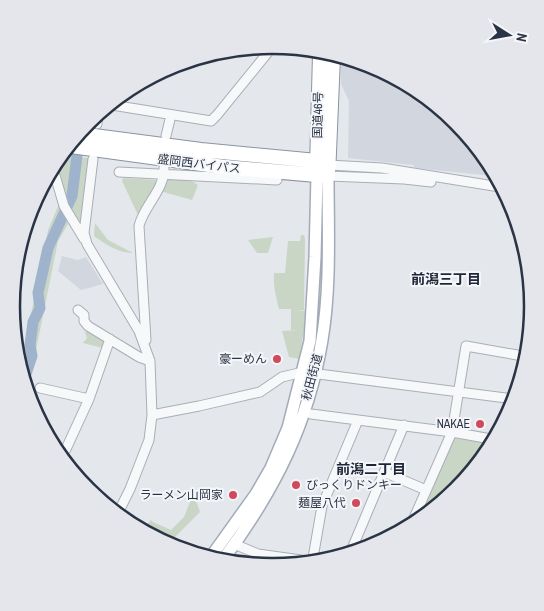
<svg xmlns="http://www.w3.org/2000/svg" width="544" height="611" viewBox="0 0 544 611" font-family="'Archivo Narrow','Noto Sans JP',sans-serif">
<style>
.built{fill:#d2d6de}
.green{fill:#c9d6c5}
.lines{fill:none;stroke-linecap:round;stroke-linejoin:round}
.river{stroke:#9fb4cc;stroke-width:11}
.minor-casing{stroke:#a9aeb7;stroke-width:11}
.major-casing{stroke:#a3abb8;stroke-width:14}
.highway-casing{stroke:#8b94a3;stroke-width:16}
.minor{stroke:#f7f8fa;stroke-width:9}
.major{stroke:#fff;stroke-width:11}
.highway{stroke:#fff;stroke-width:14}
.poi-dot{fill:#d1495b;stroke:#f4f6f9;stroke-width:2}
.labels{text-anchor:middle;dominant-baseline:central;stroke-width:4;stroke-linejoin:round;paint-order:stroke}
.street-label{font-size:12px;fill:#2b3445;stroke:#f4f6f9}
.poi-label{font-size:12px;fill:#2b3445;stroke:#f4f6f9;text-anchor:end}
.neighbourhood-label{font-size:14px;font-weight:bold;fill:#1d2536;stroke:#f4f6f9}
.rim{fill:none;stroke:#2b3445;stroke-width:2.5}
</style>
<rect width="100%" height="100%" fill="#e4e7ec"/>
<path class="built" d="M341 59 372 65 457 121 493 176 415 168 413 165 348 158 349 101 341 84Z
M62 256 78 260 86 257 103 284 81 290 58 271Z"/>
<path class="green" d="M65 156 89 158 81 223C68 209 60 185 57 166Z
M123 178 155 180 158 184 138 215 122 181Z
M170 178 190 180 198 185 192 200 160 191Z
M59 204 68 224 58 241 28 390 22 359 48 230Z
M95 223 108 240 133 253C118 253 105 244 94 236Z
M301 235H304L305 239 304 310H296L305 311 304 330 299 359 289 357 282 331 298 330H291V309H279C276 297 273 286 274 273H285L288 241H300Z
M273 237 268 253H257L248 240Z
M85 332H91L106 340 103 348 83 343 87 338Z
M453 438 480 441 487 444 456 490 432 506 426 504Z
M191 499 196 501 200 512 168 544 144 528 151 520 153 522 171 530 184 517Z"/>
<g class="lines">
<path class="river" d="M25 377 32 356 30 345 33 322 40 308 38 293 48 248 72 196 79 140"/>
<defs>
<path id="minor" d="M112 105 211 121 217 115 274 45
M97 124 98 114
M166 136 171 115
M93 159 84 233 87 244 139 331 150 361 152 415 149 440 130 489 119 511
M329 165 382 168 500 187
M54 172 64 206 84 239
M119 172 277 180
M328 176 404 179 431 182
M78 310 84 315V321L88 326 139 357 150 361
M146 340 139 226C144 205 165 190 164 167
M40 388 89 399
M311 414 358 420
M152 415 199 406 260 392 282 377 303 372 514 399
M66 449 89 399 110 339
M384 472 426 490
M414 518 452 432 466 346 523 356
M234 544 258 554 301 560
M351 551 404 425
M313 558 322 506 358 420 452 432 491 439"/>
<path id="major" d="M213 554 256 494 271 468 288 428 310 341 315 257 317 176
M225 557C275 489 308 424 322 340 331 286 328 230 328 176"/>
<path id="highway" d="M79 134 201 150 317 161 329 165
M71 146 224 167 328 176 333 57
M317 168 320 54"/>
</defs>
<use href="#minor" class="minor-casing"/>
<use href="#major" class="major-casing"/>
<use href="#highway" class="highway-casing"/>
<use href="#minor" class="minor"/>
<use href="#major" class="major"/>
<use href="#highway" class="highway"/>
</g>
<g class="poi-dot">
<circle cx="277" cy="359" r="5"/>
<circle cx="480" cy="424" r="5"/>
<circle cx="296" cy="485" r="5"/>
<circle cx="233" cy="495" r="5"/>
<circle cx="356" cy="503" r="5"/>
</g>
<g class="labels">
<g class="street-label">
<text transform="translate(318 115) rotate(-89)">国道46号</text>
<text transform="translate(199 164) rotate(7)">盛岡西バイパス</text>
<text transform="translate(312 377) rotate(-75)">秋田街道</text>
</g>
<g class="poi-label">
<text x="267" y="359">豪ーめん</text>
<text x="470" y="424">NAKAE</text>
<text x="306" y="485" text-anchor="start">びっくりドンキー</text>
<text x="223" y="495">ラーメン山岡家</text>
<text x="346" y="503">麺屋八代</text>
</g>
<g class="neighbourhood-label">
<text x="446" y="279">前潟三丁目</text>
<text x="371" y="469">前潟二丁目</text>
</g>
</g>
<path d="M0 0H544V611H0ZM20 306a252 252 0 1 1 504 0a252 252 0 1 1-504 0Z" fill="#e4e6eb" fill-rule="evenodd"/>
<path class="rim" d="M20 306a252 252 0 1 1 504 0a252 252 0 1 1-504 0Z"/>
<g transform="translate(509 35) rotate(101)" stroke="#f4f6f9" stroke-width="4" paint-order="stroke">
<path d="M0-4L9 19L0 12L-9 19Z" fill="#2b3445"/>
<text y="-8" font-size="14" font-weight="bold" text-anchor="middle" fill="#2b3445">N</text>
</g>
</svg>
